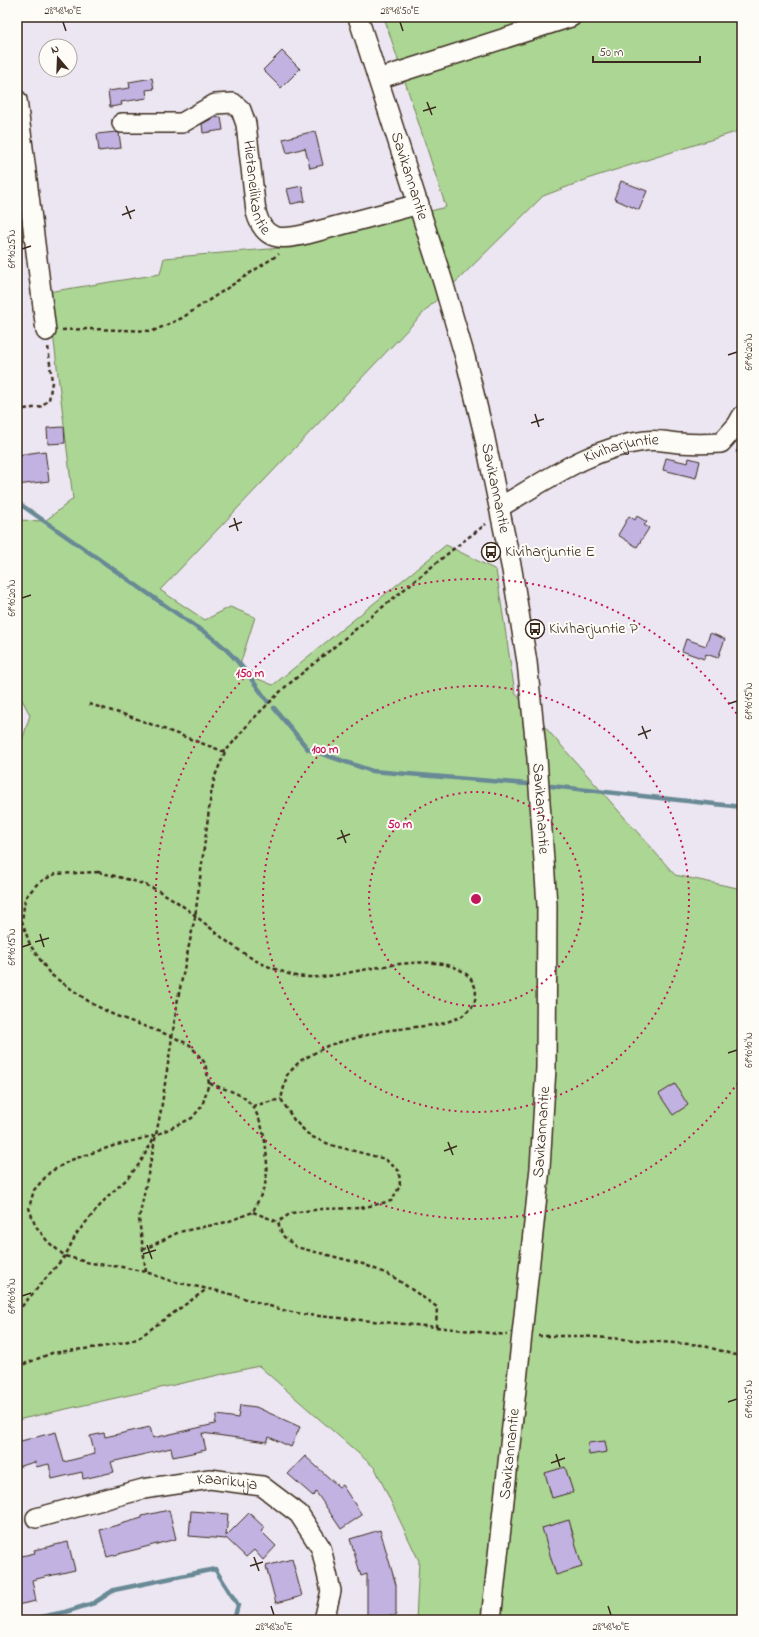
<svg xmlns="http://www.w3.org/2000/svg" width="759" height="1637" viewBox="0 0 759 1637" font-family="'Indie Flower',sans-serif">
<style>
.green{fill:#acd694;stroke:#748059}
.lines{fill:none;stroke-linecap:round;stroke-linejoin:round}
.stream{stroke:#678995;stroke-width:4.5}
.building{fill:#c2b2e2;stroke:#3b2a1e}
.minor-casing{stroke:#3b2a1e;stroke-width:22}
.path{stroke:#3b2a1e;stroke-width:2.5;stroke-dasharray:4 3;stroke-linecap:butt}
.minor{stroke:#fdfcf7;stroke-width:19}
.ticks{fill:none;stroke:#3b2a1e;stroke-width:1.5}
.ring{fill:none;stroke:#c2185b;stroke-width:2;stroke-dasharray:2 4}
.labels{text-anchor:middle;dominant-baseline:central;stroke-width:4;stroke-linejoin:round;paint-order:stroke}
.street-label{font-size:16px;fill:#3b2a1e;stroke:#fdfcf7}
.poi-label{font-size:16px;fill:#3b2a1e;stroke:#fdfcf7;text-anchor:start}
.centre{fill:#c2185b;stroke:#fdfcf7;stroke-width:2}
.ring-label{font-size:12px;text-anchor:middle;font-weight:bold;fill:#c2185b;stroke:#fdfcf7;stroke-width:4;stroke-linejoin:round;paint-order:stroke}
.neatline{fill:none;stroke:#3b2a1e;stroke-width:1.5}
.ticks-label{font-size:10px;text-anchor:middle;fill:#3b2a1e}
</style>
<rect width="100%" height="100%" fill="#ebe6f1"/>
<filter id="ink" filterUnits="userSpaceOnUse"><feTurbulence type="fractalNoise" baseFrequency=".025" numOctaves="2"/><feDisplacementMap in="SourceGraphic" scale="8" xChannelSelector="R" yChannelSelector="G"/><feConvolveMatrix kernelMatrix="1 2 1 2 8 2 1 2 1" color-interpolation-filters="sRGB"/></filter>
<g filter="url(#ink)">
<path class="green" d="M384 17H742V130L596 176 543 196 460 278 430 306 160 590 205 620 230 607 255 617 238 671 273 685 446 545 496 570 515 693 675 875 742 889V1620H416L419 1561 375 1468 259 1366 17 1420V757L30 715 17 690V520L45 521 73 499 48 292 160 274 164 258 292 247 446 207Z"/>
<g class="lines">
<path class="stream" d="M17 502 196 627C229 645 247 673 268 702
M274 708 308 749 372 771 528 784
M551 786 742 807
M26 1620 65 1612 94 1603 114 1590 215 1569 238 1605 234 1620"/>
</g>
<path class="building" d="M282 51 300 69 281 88 263 70Z
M152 78 154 89 146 90 147 98 121 102 122 105 110 107 108 91 130 88 129 82Z
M221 117 223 130 203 133 202 124 213 118Z
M315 131 323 165 310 168 305 148 287 153 283 139Z
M116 132 119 133 121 148 99 151 97 134Z
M621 181 647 191 639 210 614 199Z
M302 186 305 201 291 204 287 189Z
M64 427 65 443 48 444 47 428Z
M45 451 49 481 17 485V455Z
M666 458 688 463 689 458 700 461 696 478 663 470Z
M629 516 635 520 637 516 647 522 644 525 649 528 637 547 618 535Z
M710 633 725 639 718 658 706 654 704 659 682 651 686 639 706 646Z
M675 1084 688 1105 673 1115 659 1094Z
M240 1405 256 1407 300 1427 291 1447 269 1437 267 1442 202 1433 206 1450 173 1457 171 1448 111 1462 114 1472 83 1479 82 1472 52 1479 49 1464 36 1467 35 1462 17 1467V1442L56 1432 64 1462 95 1454 90 1436 104 1433 105 1437 150 1427 153 1438 215 1424 217 1415 238 1418Z
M605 1441 607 1452 589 1455 588 1443Z
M305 1456 339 1487 342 1485 362 1515 341 1529 316 1492 313 1496 288 1474Z
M565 1467 573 1492 552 1498 545 1473Z
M169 1510 176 1539 107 1557 100 1530 142 1518V1516Z
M191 1511 228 1514 226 1536 249 1513 265 1528 261 1531 276 1546 263 1560 254 1550 246 1557 226 1538V1539L189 1536Z
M569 1520 582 1567 556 1575 542 1528Z
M380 1530 396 1585V1616H367V1574L361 1576 350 1539Z
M68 1542 75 1570 32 1580 36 1601 17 1605V1557L35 1553 34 1550Z
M292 1559 302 1596 276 1603 266 1566Z"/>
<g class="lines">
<defs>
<g id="minor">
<path id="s1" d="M358 17 443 282 465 357 484 434 512 570 527 662 537 758 547 905 546 1068 540 1168 491 1620"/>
<path d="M378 79 571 17"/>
<path d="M17 100 46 331"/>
<path id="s2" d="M122 123H182L215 104 233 103 241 110 246 124 256 212C264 242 282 240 307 234L419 204"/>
<path id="s3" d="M500 507C545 481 592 447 645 441 656 439 668 442 679 443 693 444 707 444 721 443L737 425 742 416"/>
<path id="s4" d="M36 1518 143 1489 210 1479 262 1486 299 1514 321 1548 331 1591 324 1620"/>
</g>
</defs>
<use href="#minor" class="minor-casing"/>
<path class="path" d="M62 330 90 329 153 331 182 318 279 254
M17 410 40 407 49 400 52 382 48 346
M736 451 742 453
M89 704 129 716 225 752
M98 872C122 878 145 882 166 895 205 918 234 956 278 970 284 972 290 975 296 976 306 977 319 978 329 976 363 972 459 942 475 987 477 992 475 1000 474 1005L461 1017 441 1024 382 1031 329 1045 300 1061 287 1075 281 1099 294 1120 310 1136 331 1145 385 1159 399 1171 400 1186 391 1201 361 1208 321 1209 291 1213 278 1222 282 1235 296 1247 363 1264 392 1276 437 1307 436 1327 308 1315 286 1311 227 1293 171 1281 146 1272 122 1267 90 1263 65 1256 48 1242 35 1225 29 1208 34 1190 50 1172 71 1160 113 1146 156 1135 192 1118 202 1106 209 1083 205 1063 190 1045 171 1036 114 1015 91 1003 50 974 30 945 22 921 25 898 38 883 55 874Z
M253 1106 281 1099
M253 1212 278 1222
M143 1250 179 1232 227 1222 253 1212C257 1202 264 1191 266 1180 269 1157 265 1112 243 1097 234 1091 220 1088 209 1083
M146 1272 139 1219 161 1110 178 998 195 917 211 794 215 776 225 752 250 722 284 688 457 546 486 524
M17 1312 65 1256 77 1233 108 1196 127 1179 140 1163 154 1138
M436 1327 507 1335
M538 1336H581L701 1345 742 1357
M17 1367 52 1353 107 1346 137 1339 207 1289"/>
<use href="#minor" class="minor"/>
</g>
</g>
<path class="ticks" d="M63 22 66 31M400 22 403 31M427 102 432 115M423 111 436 107M126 206 131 219M122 215 135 210M22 249 31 246M728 355 737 352M535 414 539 427M531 423 544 419M234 518 238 531M229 527 242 522M22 598 31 595M728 704 737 701M642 726 647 739M638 735 651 730M341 830 346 843M337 839 350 834M40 934 44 947M35 942 49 938M22 947 31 944M728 1053 737 1050M448 1142 453 1155M444 1151 457 1146M147 1245 152 1259M143 1254 156 1250M22 1296 31 1293M728 1402 737 1399M556 1454 560 1467M551 1463 565 1458M254 1557 259 1571M250 1566 263 1562M271 1606 274 1615M608 1606 611 1615"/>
<g class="ring">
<circle cx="476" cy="899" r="107"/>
<circle cx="476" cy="899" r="213"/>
<path d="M741 1078A320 320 0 1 1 741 720"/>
</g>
<defs>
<symbol id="bus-ring" viewBox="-11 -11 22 22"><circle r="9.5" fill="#fdfcf7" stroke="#3b2a1e" stroke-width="1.5"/><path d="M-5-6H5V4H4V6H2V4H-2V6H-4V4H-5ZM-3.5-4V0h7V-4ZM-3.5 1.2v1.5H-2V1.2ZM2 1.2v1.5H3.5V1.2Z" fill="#3b2a1e"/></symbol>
</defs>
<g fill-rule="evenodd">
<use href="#bus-ring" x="480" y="541" width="22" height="22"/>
<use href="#bus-ring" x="524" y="618" width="22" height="22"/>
</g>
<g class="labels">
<g class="street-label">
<text stroke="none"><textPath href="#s1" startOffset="167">Savikannantie</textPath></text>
<text stroke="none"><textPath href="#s2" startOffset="206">Hietaneilikantie</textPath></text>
<text stroke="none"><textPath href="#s3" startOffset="136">Kiviharjuntie</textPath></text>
<text stroke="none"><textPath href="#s1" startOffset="491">Savikannantie</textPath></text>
<text stroke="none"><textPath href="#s1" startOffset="815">Savikannantie</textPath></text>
<text transform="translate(542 1132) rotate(-86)">Savikannantie</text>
<text transform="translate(510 1454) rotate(-84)">Savikannantie</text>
<text stroke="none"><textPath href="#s4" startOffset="196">Kaarikuja</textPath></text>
</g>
<g class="poi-label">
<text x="505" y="552">Kiviharjuntie E</text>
<text x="549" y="629">Kiviharjuntie P</text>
</g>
</g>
<circle cx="476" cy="899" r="6" class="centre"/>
<g class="ring-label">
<text x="250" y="677">150 m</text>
<text x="325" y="753">100 m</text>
<text x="400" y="828">50 m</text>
</g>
<rect width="759" height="1637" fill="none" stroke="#fdfcf7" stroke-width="44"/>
<g transform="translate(58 58) rotate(341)"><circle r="19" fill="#fdfcf7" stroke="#afa8a0"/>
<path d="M0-3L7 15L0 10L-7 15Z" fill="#3b2a1e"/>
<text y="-6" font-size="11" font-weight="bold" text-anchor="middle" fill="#3b2a1e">N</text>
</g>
<path d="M593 56v6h107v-6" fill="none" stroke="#3b2a1e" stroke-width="2"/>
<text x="599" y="56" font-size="12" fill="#3b2a1e" stroke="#fdfcf7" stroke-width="3" paint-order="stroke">50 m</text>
<rect x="22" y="22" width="715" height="1593" class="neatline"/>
<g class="ticks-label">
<text x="63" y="14">28°48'40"E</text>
<text x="400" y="14">28°48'50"E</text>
<text transform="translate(11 249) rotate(-90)" y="4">61°10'25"N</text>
<text transform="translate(748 352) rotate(-90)" y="4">61°10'20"N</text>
<text transform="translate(11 598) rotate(-90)" y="4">61°10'20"N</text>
<text transform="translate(748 701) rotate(-90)" y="4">61°10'15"N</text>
<text transform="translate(11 947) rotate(-90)" y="4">61°10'15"N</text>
<text transform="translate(748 1050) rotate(-90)" y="4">61°10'10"N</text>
<text transform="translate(11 1296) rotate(-90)" y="4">61°10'10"N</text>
<text transform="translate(748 1399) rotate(-90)" y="4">61°10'05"N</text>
<text x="274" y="1630">28°48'30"E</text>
<text x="611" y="1630">28°48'40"E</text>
</g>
</svg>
